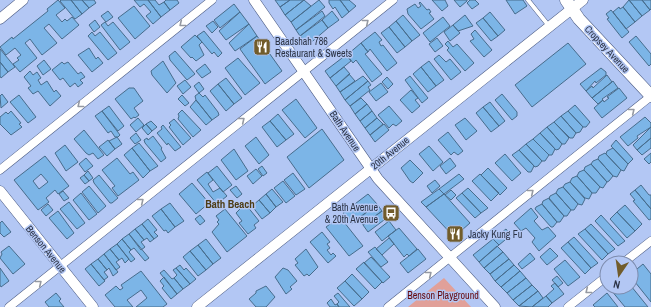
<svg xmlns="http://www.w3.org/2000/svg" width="651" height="307" viewBox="0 0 651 307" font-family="'Archivo Narrow',sans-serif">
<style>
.green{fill:#e1a099}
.building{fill:#7cb5e7;stroke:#476c8c;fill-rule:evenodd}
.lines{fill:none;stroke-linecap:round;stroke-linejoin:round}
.service-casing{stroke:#4c5c84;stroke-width:5}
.minor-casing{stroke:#4c5c84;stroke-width:9}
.tertiary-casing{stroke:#4c5c84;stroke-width:11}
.secondary-casing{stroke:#4c5c84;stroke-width:13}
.service{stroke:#fff;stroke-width:4}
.minor{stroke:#fff;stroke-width:8}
.tertiary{stroke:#fff;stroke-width:10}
.secondary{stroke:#fff;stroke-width:12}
.oneway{stroke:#9599a2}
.labels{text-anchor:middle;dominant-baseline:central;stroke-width:3;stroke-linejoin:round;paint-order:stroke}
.poi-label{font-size:10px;fill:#2b3345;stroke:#b3c7f4;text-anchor:start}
.street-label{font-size:10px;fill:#2b3345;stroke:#b3c7f4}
.park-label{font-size:10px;fill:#65080c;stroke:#b3c7f4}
.neighbourhood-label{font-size:11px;font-weight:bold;fill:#4d3c15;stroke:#b3c7f4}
</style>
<rect width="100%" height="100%" fill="#b3c7f4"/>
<path class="green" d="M444 278 471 307H408Z"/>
<path class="building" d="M58 0 65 8 56 15 62 22 65 19 67 21 72 17 79 25 62 39 49 24 44 28 57 43 42 55 30 39 25 43 37 58 20 72 13 64 19 60 17 58 21 55 15 48 6 55 0 47 12 37 13 39 48 11 47 9Z
M61 0H71L82 14 75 19 60 1Z
M71 0H82L89 8 82 14Z
M82 0H94L96 3 89 8Z
M134 0H148L161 17 153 24 146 16 151 12 144 4 140 7Z
M148 0H155L159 5 164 2 170 10 161 17Z
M166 0H177L179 3 170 10 164 2Z
M275 0H290L280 7Z
M290 0H304L285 15 280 7Z
M304 0 311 6 291 22 285 15Z
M319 0 325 7 296 30 291 22Z
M329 0H340L349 12 342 18 335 7 333 9 329 3Z
M340 0H349L356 6 349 12Z
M432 0H445L448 6 442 11Z
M454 0H467V1L460 7Z
M470 0H475L479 4 472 9 467 3Z
M506 0H523L527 6 515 14Z
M629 0 642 16 635 22 623 7Z
M629 0H642L650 10 642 16Z
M642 0H651V9L650 10Z
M420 2 427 10 429 9 431 12 429 13 434 19 421 29 408 14 407 9 415 4 418 8 421 6 419 3Z
M234 4 240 12 220 28 214 20Z
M134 6 150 26 135 39 118 18Z
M619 7 620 9 623 7 635 22 626 29 613 12Z
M611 10 629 32 622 38 607 19 609 18 606 14Z
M108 11 113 17 106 22 101 16Z
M322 11 325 16 300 36 296 30Z
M332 11 339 20 328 28 322 20Z
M240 12 249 24 226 40 219 31Z
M490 12 505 30 498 36 483 18Z
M403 15 420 35 412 41 396 21Z
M465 15 473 26 458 31 453 25Z
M443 17 450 26 430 42 423 33Z
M483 18 498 36 491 41 476 23Z
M95 20 100 27 94 32 89 25Z
M322 20 328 28 307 46 300 36Z
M213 21 218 27 212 33 206 26Z
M396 21 412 41 405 47 389 27Z
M105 22 108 26 113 22 130 42 120 50 101 25Z
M249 24 257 36 235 51 229 43Z
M453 25 460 33 450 41 444 32Z
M389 27 405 47 397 53 381 33Z
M475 30 492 50 484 57 470 41 474 39 471 34Z
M204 31 222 53 218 57 214 52 212 54 197 36Z
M92 32 95 36 100 32 117 53 108 60 88 36Z
M375 32 382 40 379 42 381 46 383 45 397 63 387 71 370 49 368 52 361 43Z
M195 35 202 42 199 45 204 55 196 61 192 57 191 58 181 47Z
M257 36 282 71 265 84 240 49Z
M636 36 651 54V64L649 66 629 42Z
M437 38 443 46 435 52 429 44Z
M448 41 453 47 457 44 474 63 465 71 447 50 449 48 445 44Z
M361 43 368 52 365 54 382 74 372 82 356 60 353 63 347 55Z
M568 43 586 64 532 107 515 85Z
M89 48 96 59 98 57 103 63 92 72 78 55Z
M0 49 15 67 8 72 0 62Z
M175 51 195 74 187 80 170 60 169 56Z
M346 55 351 61 330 78 325 71Z
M439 55 446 62 450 59 461 72 451 80 434 59Z
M238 58 260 83 245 95 225 68Z
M44 60 51 69 43 75 37 66Z
M163 61 176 83 167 93 152 75 151 71Z
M429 61 444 80 436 86 421 67Z
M0 62 8 72 1 78 0 76Z
M62 62 64 64 68 62 78 74 81 72 85 77 80 80 83 83 78 87 75 83 70 87 63 78 60 80 52 70Z
M205 64 211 72 202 78 196 71Z
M344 67 350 74 336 86 330 78Z
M421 67 436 86 428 92 413 74Z
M601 68 606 72V75L596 83 595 81 586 91 580 84Z
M30 71 33 75 37 72 41 78 38 80 41 85 47 81 54 92 56 90 61 96 50 106 38 91 33 94 28 88 31 86 24 77Z
M349 74 355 81 340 92 336 86Z
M607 75 612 82 592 98 586 91 592 86 593 88Z
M363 76 368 81 345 100 340 92Z
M410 76 428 98 422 103 405 80Z
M387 77 393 84 388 89 382 82Z
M226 78 242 98 234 104 218 84Z
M185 80 191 87 183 94 177 86Z
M368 81 371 85 368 87 370 90 350 106 345 100Z
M613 81 618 88 602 99 603 100 598 104 592 98Z
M199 82 204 89 199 93 194 86Z
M381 83 388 92 376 101 369 92Z
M218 84 234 104 226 111 210 91Z
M129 88H134L143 101 134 108 139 115 135 118 134 117 131 119 115 99Z
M619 88 627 98 602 118 594 108 603 100 604 102 609 98 607 97Z
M411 90 418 98 415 100 420 106 412 113 400 100Z
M199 93 203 97 205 95 218 112 219 115 212 120 196 100 195 96Z
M2 94 8 102 1 108 0 96Z
M502 94 517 112V116L512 120 495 100Z
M19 95 36 117 28 123 10 102Z
M182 95 189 103 185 106 178 99Z
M361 98 367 104 355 114 350 106Z
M296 99 317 128 305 138 282 110Z
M196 100 212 120 206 125 190 107Z
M490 102 505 121 499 126 483 107Z
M367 104 372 111 360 121 355 114Z
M575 105 590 122 586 127H583L568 111Z
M109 106 124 126 118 131 102 111Z
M389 106 402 121 396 126 393 124 389 128 378 115Z
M483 107 499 126 491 132 476 113Z
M182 110 201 130 193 137 178 119 179 116 178 114Z
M11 111 21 123 19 124 22 127 11 135 0 124V117L6 112 8 114Z
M102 111 120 135 118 137H115L111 131 108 133 95 116Z
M372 111 377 118 365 128 360 121Z
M568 111 583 127 580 132 576 133 561 116Z
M278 114 294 134 286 140 270 121Z
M561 116 576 133 573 138H570L554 122Z
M645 117 651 123V127L637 136 638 138 628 146 620 137Z
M138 118 144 125 136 132 130 125Z
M377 118 383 124 370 135 365 128Z
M465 118 477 131 466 140 455 125Z
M174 119 191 138 183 145 169 127 171 125 169 123Z
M151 121 157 127 152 131 146 124Z
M270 121 286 140 277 147 262 127Z
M554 122 569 138 565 144H562L547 127Z
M146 124 152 131 148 135 142 128Z
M384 124 389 130 375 142 370 135Z
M163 125 181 147 175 151 168 143 167 145 157 133 162 129 161 127Z
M547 127 562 144 559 149 556 150 540 133Z
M651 127V138L637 150 633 145Z
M322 129 344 160 309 188 287 157Z
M84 130 104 155 98 159 93 153 89 155 86 153 74 139Z
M448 132 463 151 458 155 454 152 451 155 438 140Z
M136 133 141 140 135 144 130 138Z
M540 133 555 149 552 155H549L533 139Z
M153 136 162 148 161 149 166 158 161 162 145 143 144 140 147 138 148 140Z
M117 137 122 144 115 149 109 141Z
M256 137 269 155 259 164 245 146Z
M651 138V148L642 155 637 150Z
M533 139 549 155 545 161H542L526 144Z
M108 140 115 149 107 156 99 147Z
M616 140 633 159 628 164 611 146Z
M139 143 158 166 150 171 132 148Z
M526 144 542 161 538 166 535 167 519 150Z
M65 145 78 162 66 171 55 153Z
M429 146 443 162 433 171 419 154Z
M132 148 150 171 143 178 124 155Z
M613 148 628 164 624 171 621 170 606 154 607 151Z
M234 149 248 171 236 180 221 160Z
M519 150 534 166 531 172H528L512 155Z
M605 153 621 170 617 177 613 176 598 159 599 156Z
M651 153V162L649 164 644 159Z
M505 154 521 173 512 181 495 163Z
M45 156 69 186 58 194 55 190 46 198 49 202 38 210 14 180ZM41 174 48 182 39 189 33 181Z
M86 158 93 166 85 172 79 164Z
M117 158 130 174 133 172 139 180 118 196 112 188 115 186 102 170Z
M450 158 456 166 446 174 440 166Z
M598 159 613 176 609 181 607 182 591 164 593 161Z
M410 160 423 173 413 183 410 181 401 168Z
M591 164 607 182 603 188 600 187 584 170 585 167Z
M217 166 232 185 223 192 208 173Z
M262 166 267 173 263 176 258 169Z
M488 168 507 188 500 195 481 175Z
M256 169 262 176 253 184 247 176Z
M584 170 600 187 596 193H592L577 176 579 172Z
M88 171 93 178 89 181 84 175Z
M207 172 213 180 208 184 213 192 220 188 227 196 217 204 197 180Z
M293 173 305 189 296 195 284 180Z
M459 174 464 179 444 194 439 189Z
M480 174 499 193 491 201 472 181Z
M84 175 89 181 85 184 80 178Z
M99 175 118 198 112 203H110L94 183 93 180Z
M577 176 592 193 589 199 585 198 570 182 572 178Z
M435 180 440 186 432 193 427 186Z
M283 181 295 196 286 203 274 188Z
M570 182 585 199 582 205 578 204 563 187 565 184Z
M192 183 209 203 196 214 179 194Z
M641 185 649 195H651V209L635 190Z
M89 186 106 206 98 213 82 192Z
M236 186 242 194 237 198 230 190Z
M563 187 578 204 574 210H571L556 193 558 189Z
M468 188 488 208 481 213 462 193Z
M272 189 283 202 276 207 266 194Z
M439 189 444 194 426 207 421 202Z
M451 190 456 195 451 200 445 195Z
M635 190 651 209V219L649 220 633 201 635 200 630 194Z
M63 191 69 198 64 201 59 194Z
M81 193 97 214 89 220 73 200Z
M462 193 481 213 475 218 456 198Z
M556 193 571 210 567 216H564L549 199 550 196Z
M266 194 276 207 270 213 259 200Z
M368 194 377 204 351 224 343 213Z
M444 194 470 223 454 237 426 207Z
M549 198 564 216 560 222H557L542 204 543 201Z
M259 200 270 213 262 219 252 206Z
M69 202 85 223 77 229 60 209Z
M170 203 184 221 175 227 161 209Z
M48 204 53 210 46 216 41 210Z
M377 204 382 211 363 225 358 219Z
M542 204 557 222 553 227H551L535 209 536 207Z
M625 205 642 224 635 231 617 212Z
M243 206 245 208 247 206 259 221 254 225 256 228 248 234 239 223 242 221 236 213Z
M531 208 538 217 534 221 542 230 548 227 556 236 539 251 532 242 535 238 526 228 521 231 514 223Z
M161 209 175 227 168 233 166 230 164 231 152 216Z
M225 209 247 236 227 252 212 232 219 224 217 222 219 220 216 216Z
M58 211 74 233 67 239 49 218Z
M382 211 388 217 368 232 363 225Z
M617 212 635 231 627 238 610 219Z
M200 215 205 221 200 225 195 219Z
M601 215 625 241 618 246 595 221Z
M340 217 363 246 349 256 326 227Z
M148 219 157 230 154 232 158 236 154 239 142 224Z
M2 221 11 232 4 237 0 233V223Z
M389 221 396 230 382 241 375 232Z
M142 224 154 239 150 242 147 238 144 240 135 229Z
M591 224 615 249 608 254 585 229Z
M399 228 417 249 409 256 407 254 404 257 388 236Z
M135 229 144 240 141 242 145 247 141 250 129 234Z
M506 229 511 235 499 245 493 239Z
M585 229 608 254 602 260 578 234Z
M322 232 330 242 327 244 330 248 327 250 331 255 333 253 336 256 328 263 310 242Z
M129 234 149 258 145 261 134 248 131 250 122 239Z
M574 237 598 263 591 268 568 242Z
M389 238 394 244 382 255 376 249Z
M122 239 131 250 129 252 135 259 131 262 117 244Z
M206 239 221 258 213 264 198 245Z
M493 239 499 245 479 262 473 255Z
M568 242 591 268 585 274 561 248Z
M117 244 129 259 125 263 122 258 119 260 110 249Z
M198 245 213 264 206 270 190 251Z
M9 246 25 264 13 274 0 258 2 254 1 252Z
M497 246 503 252 484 268 479 262Z
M375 247 388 262 381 267 368 252Z
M550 248 558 256 547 265 540 257Z
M110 249 119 260 116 262 120 267 116 270 104 254Z
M306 249 318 267 309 276 307 274 304 276 295 265 298 263 295 259Z
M418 249 426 259 408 273 400 263Z
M190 251 206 270 198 276 183 257Z
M503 252 509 259 490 274 484 268Z
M530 253 535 259 522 269 518 264Z
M104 254 118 272 113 276 109 268 107 270 98 259Z
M371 257 390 277 383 283 364 263Z
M98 259 107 270 104 272 108 277 104 280 91 264Z
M509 259 514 265 495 281 490 274Z
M565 260 580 277 568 286 554 269Z
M364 262 382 282 375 289 356 269Z
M91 264 105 281 99 286 85 269Z
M643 264 651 274V302L631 277V274Z
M180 265 184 270 186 268 196 279 190 284 176 268Z
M514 265 520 271 501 287 495 281Z
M0 268 9 281 1 287 0 285Z
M176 268 190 284 183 289 174 278 177 275 173 270Z
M283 268 288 270 297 281 290 287 292 289 286 294 275 277Z
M164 270 172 279 174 278 183 289 177 294 160 273Z
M141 271 167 304 163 307H136L147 298 141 290 127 300 133 307H115L105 295 116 286 120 290 123 288 121 285Z
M520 271 526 278 507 293 501 287Z
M352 274 369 292 362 299 345 281Z
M557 276 563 283 558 287 552 280Z
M164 277 177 294 171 299 162 288 164 286 160 281Z
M526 278 532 285 513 300 507 293Z
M345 281 362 299 354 306 337 288Z
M555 283 564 294 552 303 546 296 554 289 551 286Z
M532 285 538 291 519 306 513 300Z
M266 286 275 297 266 307H256L249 299 256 293V291Z
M631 286 648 307H625L611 290 615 287Z
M538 291 543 298 532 307 519 306Z
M56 293 61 299 59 301 64 307H49L45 302Z
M338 293 350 307H339L337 304 339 302 334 296Z
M607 293 618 307H595L593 305Z
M546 296 552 303 548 307H532Z
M331 299 335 305 337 304 339 307H330L327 303Z"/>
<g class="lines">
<defs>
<path id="service" d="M528 0 549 26"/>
<path id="minor" d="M0 170 212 0
M623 263 651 241
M9 307 393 0
M388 307 651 96
M568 307 607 276"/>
<path id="tertiary" d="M254 0 378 179 495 307
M0 19 23 0
M0 191 93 307
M197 307 583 0"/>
<path id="secondary" d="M566 0 579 19 651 96"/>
</defs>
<use href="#service" class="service-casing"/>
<use href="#minor" class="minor-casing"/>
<use href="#tertiary" class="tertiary-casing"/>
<use href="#secondary" class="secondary-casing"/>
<use href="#service" class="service"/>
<use href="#minor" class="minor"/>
<use href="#tertiary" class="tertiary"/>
<use href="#secondary" class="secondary"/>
</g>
<defs><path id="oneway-chevron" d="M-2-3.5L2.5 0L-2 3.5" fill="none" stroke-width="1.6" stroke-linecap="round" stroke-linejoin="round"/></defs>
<g class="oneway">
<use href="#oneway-chevron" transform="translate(366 22) rotate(-39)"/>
<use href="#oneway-chevron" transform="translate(182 24) rotate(141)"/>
<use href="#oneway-chevron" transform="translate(80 105) rotate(141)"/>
<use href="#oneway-chevron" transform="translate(632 111) rotate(-39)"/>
<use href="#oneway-chevron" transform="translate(242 120) rotate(-39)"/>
<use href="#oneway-chevron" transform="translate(531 192) rotate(-39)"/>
<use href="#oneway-chevron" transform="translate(141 201) rotate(-39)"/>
<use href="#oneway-chevron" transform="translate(429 274) rotate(-39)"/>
<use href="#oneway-chevron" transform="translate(39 283) rotate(-39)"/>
<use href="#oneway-chevron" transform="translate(588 291) rotate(141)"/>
</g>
<defs>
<symbol id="restaurant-square" viewBox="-11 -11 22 22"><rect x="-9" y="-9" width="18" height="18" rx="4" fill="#715c2b" stroke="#b3c7f4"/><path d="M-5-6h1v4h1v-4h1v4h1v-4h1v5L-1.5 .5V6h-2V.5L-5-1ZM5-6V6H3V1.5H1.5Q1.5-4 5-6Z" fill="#fff"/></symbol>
<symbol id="bus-square" viewBox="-11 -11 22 22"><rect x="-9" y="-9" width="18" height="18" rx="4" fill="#715c2b" stroke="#b3c7f4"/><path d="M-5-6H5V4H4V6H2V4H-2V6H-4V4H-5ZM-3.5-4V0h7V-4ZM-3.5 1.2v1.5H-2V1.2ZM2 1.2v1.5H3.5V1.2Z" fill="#fff"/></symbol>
</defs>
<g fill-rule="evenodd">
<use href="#restaurant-square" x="252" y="37" width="20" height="20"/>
<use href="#bus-square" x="381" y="203" width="20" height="20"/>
<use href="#restaurant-square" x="445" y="224" width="20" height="20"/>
</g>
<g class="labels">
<g class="poi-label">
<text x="275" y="41">Baadshah 786<tspan x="275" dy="12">Restaurant &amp; Sweets</tspan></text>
<text x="378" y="207" text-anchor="end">Bath Avenue<tspan x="378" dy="12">&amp; 20th Avenue</tspan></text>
<text x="468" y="234">Jacky Kung Fu</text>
</g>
<g class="street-label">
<text transform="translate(607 49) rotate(47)">Cropsey Avenue</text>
<text transform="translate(345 131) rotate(56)">Bath Avenue</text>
<text transform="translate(390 153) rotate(-39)">20th Avenue</text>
<text transform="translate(46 249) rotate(51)">Benson Avenue</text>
</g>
<g class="park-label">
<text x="443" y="295">Benson Playground</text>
</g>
<g class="neighbourhood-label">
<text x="230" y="204">Bath Beach</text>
</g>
</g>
<g transform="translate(619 275) rotate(193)"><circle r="19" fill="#b3c7f4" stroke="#7d8cae"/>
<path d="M0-3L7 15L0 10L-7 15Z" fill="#715c2b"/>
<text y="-6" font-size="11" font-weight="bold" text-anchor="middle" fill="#2b3345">N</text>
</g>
</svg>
